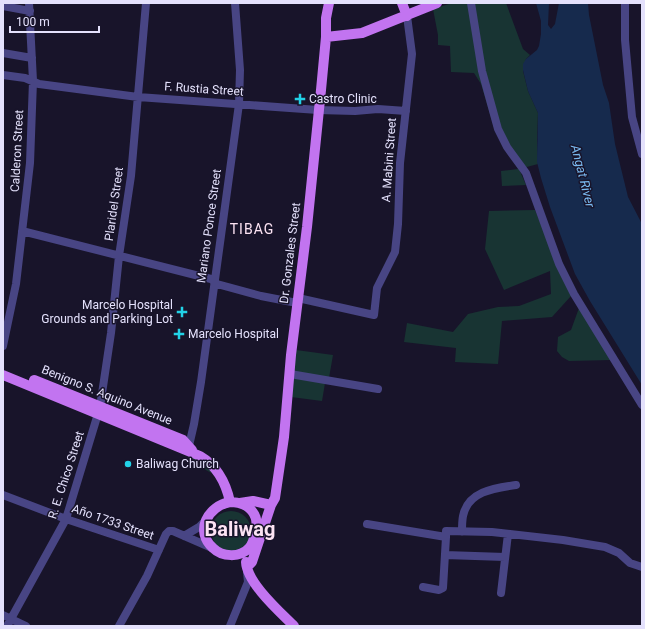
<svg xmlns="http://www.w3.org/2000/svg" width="645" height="629" viewBox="0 0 645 629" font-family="Roboto,sans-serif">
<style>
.green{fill:#183433}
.water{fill:#162a4d}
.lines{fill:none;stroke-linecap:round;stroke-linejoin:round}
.minor{stroke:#484584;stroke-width:8}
.major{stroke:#c274f0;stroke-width:10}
.poi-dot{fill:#22d2e7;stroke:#18142a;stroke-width:1.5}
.labels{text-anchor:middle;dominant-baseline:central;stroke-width:3;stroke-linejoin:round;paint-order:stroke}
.street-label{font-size:12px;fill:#e4e1fc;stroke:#18142a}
.poi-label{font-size:12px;fill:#e4e1fc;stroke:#18142a;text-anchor:start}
.water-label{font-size:13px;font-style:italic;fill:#7ab9f0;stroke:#18142a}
.quarter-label{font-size:14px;letter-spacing:1px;fill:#fce3f3;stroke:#18142a}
.town-label{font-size:20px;font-weight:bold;fill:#fce3f3;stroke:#18142a}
</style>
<rect width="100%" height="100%" fill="#18142a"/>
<path class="green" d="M452 3H506L523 49 530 55 526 59 523 71 528 91 538 113 537 141 538 164 519 169 526 185 502 186 501 171 518 169 495 131 481 84 474 73 451 72 450 46 438 45V35L433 9Z
M535 210 571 296 552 317 502 321 498 364 455 362 456 348 404 342 407 323 453 332 468 314 498 307 519 306 551 294 550 271 504 290 485 249 489 211Z
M579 308 611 360 569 361 562 357 557 351 558 337 571 330Z
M296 350 333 355 329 378 326 377 322 401 291 397Z
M189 455 212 469 215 475 204 469 187 464Z
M211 531a20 20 0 1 1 40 0a20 20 0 1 1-40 0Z"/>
<path class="water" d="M536 3H549L548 25 551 29 555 24 559 3H588L589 15 603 85 609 103 615 144 628 197 642 224V385L590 301 575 274 550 207 541 178 537 162 538 113 528 91 523 70V64L526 59 537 50 539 46 541 34V21Z"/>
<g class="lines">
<path class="minor" d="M471 3 482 71 498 129 507 147 526 173 559 264 574 294 642 405
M625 3V40L632 117 642 154
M3 6 30 11
M3 53 32 58
M3 75 25 78 39 84 138 97 318 110 355 111 378 109 406 111
M22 231 211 279 217 284 261 296 297 303
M298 298 374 315 377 288 395 252 398 224 400 163 412 54 407 16
M3 346 16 284 30 163 33 81 29 3
M290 374 378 389
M188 450 194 424 201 382 239 104 240 70 235 3
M3 495 66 519 159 550
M367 524 446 537V531L492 532 563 540 605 547 619 553 630 563 642 567
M462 532C462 526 462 521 463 516 468 491 495 488 516 485
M184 536 199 527 205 521
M445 555 505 557
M423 587 439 590 443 588 446 537
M501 593 508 534
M3 615 26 626
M7 626 66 519 100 407 111 333 119 256 131 176 146 3
M119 626 147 576 166 534 169 531H173L212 548
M230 626 248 582 247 572"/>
<path class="major" d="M402 3 407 16
M326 37 362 33 437 3
M3 375 200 456C217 466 226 483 230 502
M34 380 183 440 192 450
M230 502C249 502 261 515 255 534 254 539 252 545 249 548 240 558 222 557 213 548 194 531 208 506 230 502Z
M240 503 253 501 271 505
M246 562C247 583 280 612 294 626
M247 567 252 562 271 505 275 498 284 437 291 355 307 227 321 90 326 37V18L329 3"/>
</g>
<g class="poi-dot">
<path d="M298 93h4v4h4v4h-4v4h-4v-4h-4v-4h4z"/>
<path d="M180 306h4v4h4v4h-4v4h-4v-4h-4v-4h4z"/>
<path d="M177 328h4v4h4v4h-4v4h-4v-4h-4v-4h4z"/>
<circle cx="128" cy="464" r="4"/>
</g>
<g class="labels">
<g class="street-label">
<text transform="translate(204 89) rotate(4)">F. Rustia Street</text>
<text transform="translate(17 151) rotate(-87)">Calderon Street</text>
<text transform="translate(389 160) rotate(-86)">A. Mabini Street</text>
<text transform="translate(114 204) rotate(-82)">Plaridel Street</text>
<text transform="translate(209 226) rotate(-82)">Mariano Ponce Street</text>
<text transform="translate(290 253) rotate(-83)">Dr. Gonzales Street</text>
<text transform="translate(107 395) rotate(22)">Benigno S. Aquino Avenue</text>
<text transform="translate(66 475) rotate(-72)">R. E. Chico Street</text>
<text transform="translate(113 522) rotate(19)">Año 1733 Street</text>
</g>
<g class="poi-label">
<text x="309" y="99">Castro Clinic</text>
<text x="173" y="305" text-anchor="end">Marcelo Hospital<tspan x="173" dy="14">Grounds and Parking Lot</tspan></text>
<text x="188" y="334">Marcelo Hospital</text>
<text x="136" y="464">Baliwag Church</text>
</g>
<g class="water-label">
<text transform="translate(583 176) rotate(76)">Angat River</text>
</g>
<g class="quarter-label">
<text x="252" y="229">TIBAG</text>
</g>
<g class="town-label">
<text x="240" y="529">Baliwag</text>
</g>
</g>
<rect width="645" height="629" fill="none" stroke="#e4e1fc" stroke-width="8"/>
<path d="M10 26v6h89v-6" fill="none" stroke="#e4e1fc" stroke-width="2"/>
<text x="16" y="26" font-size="12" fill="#e4e1fc" stroke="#18142a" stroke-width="3" paint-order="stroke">100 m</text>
</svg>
